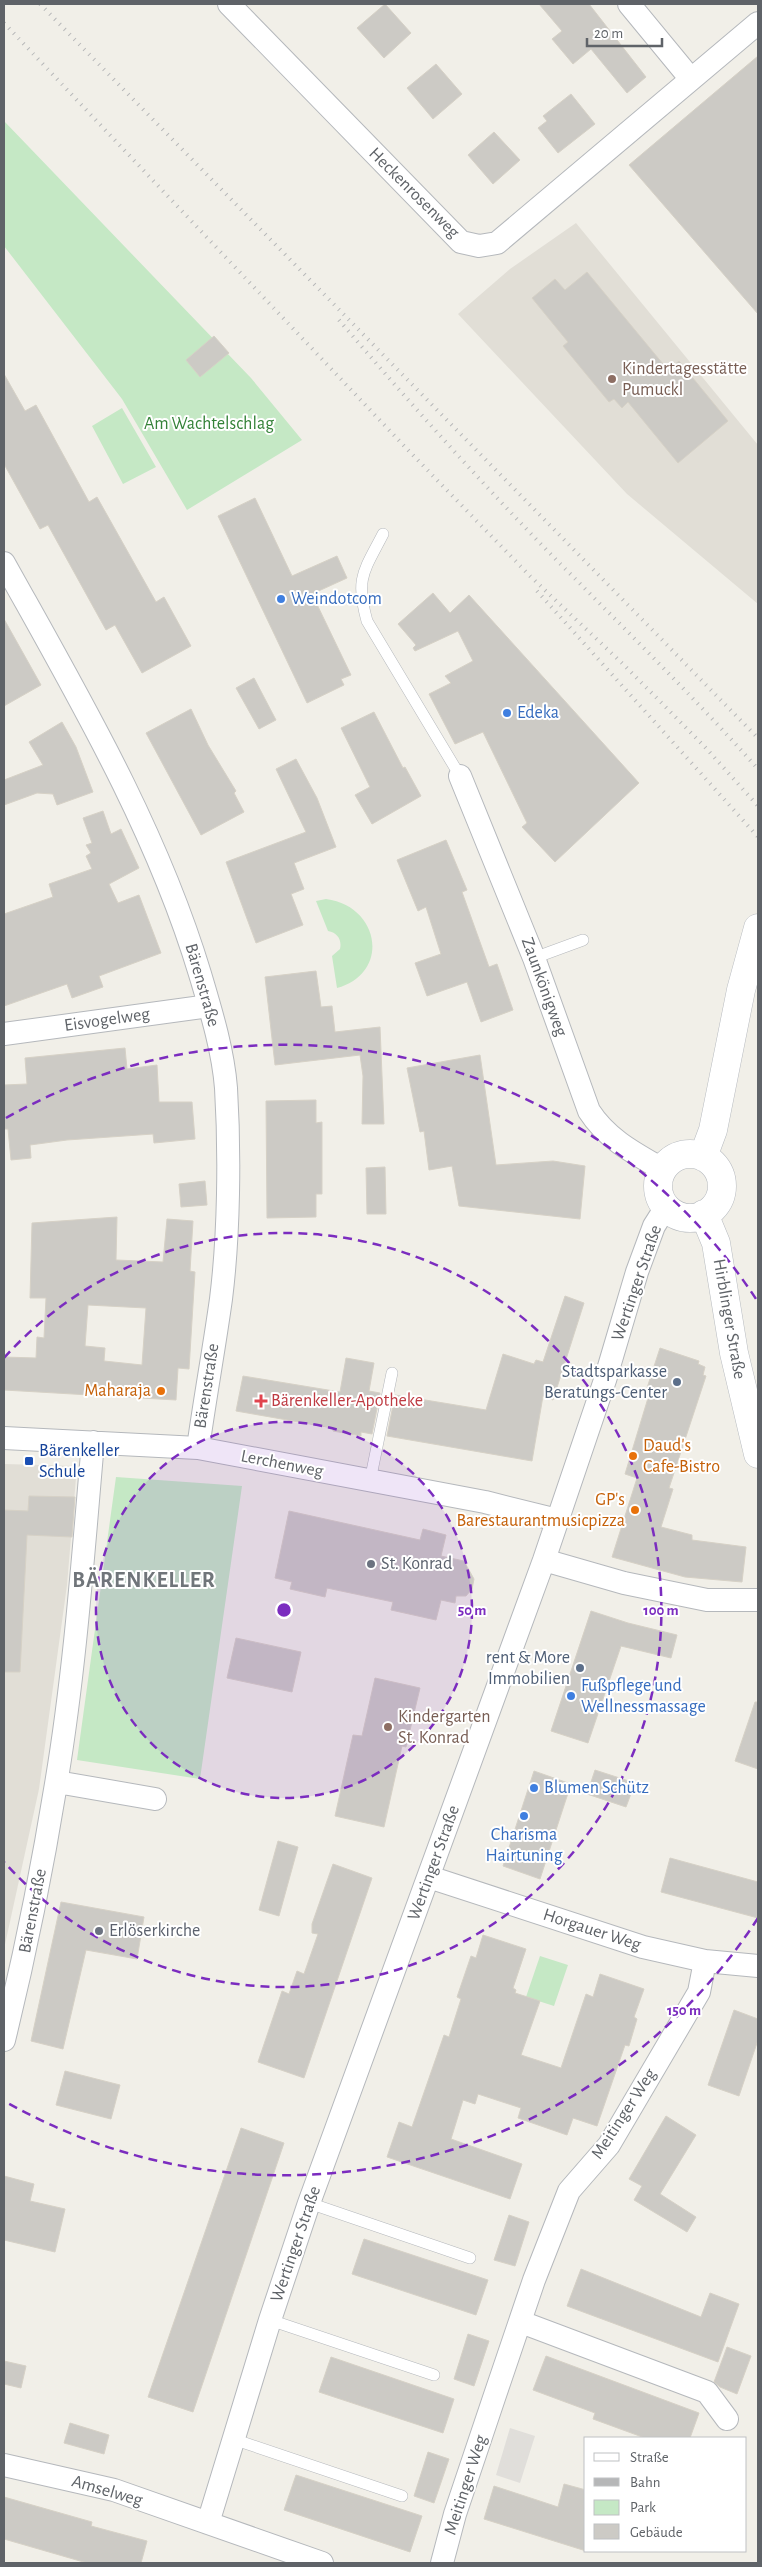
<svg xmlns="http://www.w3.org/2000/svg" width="762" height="2567" viewBox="0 0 762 2567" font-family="'Alegreya Sans',sans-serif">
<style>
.industrial{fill:#e0deda}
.education{fill:#e1ded6}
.green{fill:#c5e8c5}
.building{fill:#cccac5;stroke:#d6d1c6;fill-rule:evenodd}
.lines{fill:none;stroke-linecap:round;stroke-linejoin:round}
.lane-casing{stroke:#b5b8bc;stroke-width:12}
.street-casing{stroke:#b5b8bc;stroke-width:24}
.secondary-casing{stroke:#b6babf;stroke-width:29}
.lane{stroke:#fff;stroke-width:11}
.street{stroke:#fff;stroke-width:22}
.secondary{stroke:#fff;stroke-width:28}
.rail{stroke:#b6b7b8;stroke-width:4;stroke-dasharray:1 6;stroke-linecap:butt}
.ring{fill:none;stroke:#7b2cbf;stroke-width:2.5;stroke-dasharray:9 6}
.education-dot{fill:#8d6e63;stroke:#fff;stroke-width:2}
.shop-dot{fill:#3f7fe0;stroke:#fff;stroke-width:2}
.service-dot{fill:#5c6f8a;stroke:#fff;stroke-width:2}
.food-dot{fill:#e8710a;stroke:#fff;stroke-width:2}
.health-dot{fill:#e0444e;stroke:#fff;stroke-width:2}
.transit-dot{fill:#1a4fb4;stroke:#fff;stroke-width:2}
.worship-dot{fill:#6b7280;stroke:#fff;stroke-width:2}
.labels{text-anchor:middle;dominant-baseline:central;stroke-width:4;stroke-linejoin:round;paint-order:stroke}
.street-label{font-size:18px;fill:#5f6368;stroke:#fff}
.education-label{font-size:18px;fill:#785e54;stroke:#fff;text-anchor:start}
.park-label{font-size:18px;fill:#348238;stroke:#fff}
.shop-label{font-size:18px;fill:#366cbe;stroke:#fff;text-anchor:start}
.service-label{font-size:18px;fill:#4e5e75;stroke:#fff;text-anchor:end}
.food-label{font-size:18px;fill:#c56008;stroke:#fff;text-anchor:end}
.health-label{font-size:18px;fill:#be3a42;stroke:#fff;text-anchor:start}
.transit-label{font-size:18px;fill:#164399;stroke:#fff;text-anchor:start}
.worship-label{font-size:18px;fill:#5b616d;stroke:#fff;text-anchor:start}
.district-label{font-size:22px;font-weight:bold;letter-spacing:1px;fill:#70757a;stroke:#fff}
.centre{fill:#7b2cbf;stroke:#fff;stroke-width:2.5}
.ring-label{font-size:15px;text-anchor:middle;font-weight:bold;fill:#7b2cbf;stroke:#fff;stroke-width:4;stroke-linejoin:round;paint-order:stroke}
</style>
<rect width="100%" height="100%" fill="#f1efe8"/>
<path class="industrial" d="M510 2428 535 2436 520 2483 496 2475Z"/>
<path class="education" d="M576 223 758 445V604L627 494 458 314 510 269Z
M4 1464 77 1466 67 1585 39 1789 4 1949Z"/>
<path class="green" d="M4 121 251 378 302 440 187 510 122 399 4 246Z
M122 408 156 467 123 484 92 426Z
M326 899C380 906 391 973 337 988L332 956 340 949C342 940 338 933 328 931L316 901Z
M116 1477 242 1486 200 1779 77 1760Z
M540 1956 568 1965 554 2006 526 1997Z"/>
<path class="building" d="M385 4 411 33 384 58 357 28Z
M539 4H589L646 77 627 93 591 49 573 64 552 39 562 31Z
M758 56V314L629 165Z
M436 64 462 94 433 119 407 88Z
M571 94 595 124 558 153 538 128 547 121 543 116Z
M494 132 520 160 493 184 468 155Z
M587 272 668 370 679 361 728 421 678 463 628 402 622 408 614 399 609 402 563 346 568 342 532 298 555 279 565 290Z
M214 336 229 353 200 377 186 360Z
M4 374 25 411 36 405 89 502 97 497 156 602 164 597 191 646 142 673 115 625 106 630 48 525 40 529 4 464Z
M255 498 292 576 337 556 347 578 312 594 351 675 341 679 344 685 307 703 218 516Z
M433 593 450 613 469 595 639 783 555 862 522 827 527 823 483 732 455 744 429 694 451 683 445 676 473 661 458 631 415 651 413 648 416 645 398 624Z
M4 619 41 685 4 706Z
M254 678 276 720 259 729 236 688Z
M191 709 208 745 236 791 234 793 244 812 201 835 146 733Z
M374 712 403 768 405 767 421 796 372 824 355 795 370 787 341 728Z
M62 722 76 747 93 792 57 805 53 794 37 793 4 805V780L43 765 29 742Z
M296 759 317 798 336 847 294 863 304 889 291 894 303 925 256 943 226 862 306 832 276 769Z
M103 811 111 834 121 829 139 868 109 884 118 903 139 895 161 953 99 976 103 987 72 998 67 984 4 1006V914L53 897 49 884 92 869 86 856 91 853 86 845 92 843 83 818Z
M446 840 467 890 462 892 489 967 497 964 513 1010 481 1022 467 982 427 996 415 963 441 954 426 907 418 911 397 860Z
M316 971 321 1007 332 1006 335 1032 380 1027 384 1124H362L363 1076 360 1055 275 1065 265 977Z
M125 1048 127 1069 157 1065 159 1102H192L195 1139 154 1143 153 1134 67 1140 30 1145 31 1158 11 1160 8 1129H4V1085L27 1084 25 1058Z
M480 1055 496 1165 553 1161 585 1166 580 1219 459 1206 452 1166 429 1170 424 1131 420 1132 407 1068Z
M316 1100V1123L322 1122V1194H316V1217L267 1218 266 1101Z
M385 1167 386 1214H367L366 1168Z
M205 1181 207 1205 181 1207 179 1184Z
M117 1217 116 1260 163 1262 167 1219 193 1221 190 1271 195 1272 189 1369 178 1368 176 1400 4 1390V1357L36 1358 37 1337 44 1338 46 1298H30L32 1223ZM88 1305 146 1308 142 1365 104 1361 105 1348 85 1346Z
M565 1296 584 1303 553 1400 543 1396 532 1461 387 1436 395 1395 486 1410 503 1354 534 1364 536 1360 543 1362Z
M660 1348 699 1361 698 1364 705 1367 703 1375 706 1376 669 1488 673 1489 661 1527 692 1535V1540L746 1547 742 1582 685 1577 612 1557 637 1478 625 1474 648 1398 646 1397 649 1388H647Z
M346 1358 374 1363 369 1391 380 1393 372 1434 361 1432V1436L333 1431V1428L236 1411 243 1376 340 1392Z
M29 1496 75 1497 72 1537 27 1535 20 1672H4V1510L28 1511Z
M289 1511 420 1540 423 1529 446 1535 441 1556 464 1561 474 1579 472 1589 466 1596H456L455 1603 441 1600 436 1620 391 1610 393 1602 327 1588 325 1597 290 1589 292 1582 275 1578Z
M591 1611 628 1623 677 1635 671 1658 621 1646 588 1743 551 1731Z
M236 1638 301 1652 292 1692 227 1678Z
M375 1678 420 1688 406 1747 402 1746 384 1827 335 1816 353 1735 362 1736Z
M755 1702H758V1769L735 1761Z
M595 1770 635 1783 626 1807 587 1794Z
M534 1771 571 1784 540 1879 503 1866Z
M278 1841 298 1847 279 1916 259 1910Z
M670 1858 758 1882V1918L661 1892Z
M333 1864 372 1878 304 2078 258 2062 282 1991 289 1994 297 1971 304 1974 318 1934 312 1933V1924Z
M61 1902 144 1917 137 1959 86 1950 63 2049 31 2041Z
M483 1935 526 1949 513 1988 516 1990 515 1993 540 2001 521 2055 561 2068 586 1994 593 1997 600 1974 644 1989 634 2017 637 2019 629 2046 625 2045 597 2126 573 2118 567 2135 518 2118 521 2108 478 2094 475 2104 463 2100 451 2139 522 2164 510 2199 387 2157 399 2122 412 2127 444 2035 449 2037 461 1999 457 1997 471 1956 476 1958Z
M734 2010 758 2019V2040L739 2096 708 2085Z
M65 2071 120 2085 111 2119 56 2105Z
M666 2116 696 2135 660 2194 696 2217 687 2232 634 2200 642 2186 629 2179Z
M241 2128 284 2143 193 2412 148 2397Z
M4 2176 34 2184 30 2201 65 2209 55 2252 4 2240Z
M509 2215 529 2222 515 2266 494 2260Z
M364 2239 488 2280 476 2315 352 2274Z
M581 2269 701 2317 710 2293 739 2304 718 2362 567 2306Z
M468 2334 489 2341 474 2386 454 2379Z
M727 2347 751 2356 737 2394 720 2387 714 2382Z
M546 2356 699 2413 690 2438H645L593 2419 595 2413 533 2390Z
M331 2357 454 2399 443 2433 319 2392Z
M4 2361 26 2366 21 2388 4 2384Z
M70 2423 109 2435 104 2454 64 2443Z
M428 2452 449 2459 434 2503 414 2496Z
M296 2475 422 2516 410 2552 284 2510Z
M564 2484 586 2490V2551L484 2519 494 2486 558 2507Z
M4 2497 92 2522 91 2526 147 2541 141 2563H87L4 2539Z"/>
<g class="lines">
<defs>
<path id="lane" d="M383 534C364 571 355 578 367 621L460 776
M534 958 583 940
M370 1481 392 1373
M309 2203 470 2258
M270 2320 434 2375
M233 2439 402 2496"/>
<path id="street" d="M229 4 461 242 479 246 497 243 758 23
M629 4 690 78
M4 563C78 696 156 828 200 974 211 1011 223 1050 226 1088 230 1153 229 1235 221 1299 214 1349 205 1398 198 1448
M460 776 534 958 589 1111C607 1139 634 1153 662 1169
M4 1034 209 1006
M4 1438 198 1448 485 1502 557 1520
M544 1560 624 1583 707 1600H758
M57 1782 155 1799
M429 1877 643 1947 705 1961 758 1966
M4 2040C25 1955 42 1870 56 1784 75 1671 83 1556 93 1442
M521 2322 707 2392 727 2419
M4 2465 114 2490 322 2563
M208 2523 270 2320 309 2203 544 1560 605 1380 637 1272 654 1226 666 1207
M442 2563 455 2514 494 2398 534 2280 569 2191 609 2145 699 1992 705 1961"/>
<path id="secondary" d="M658 1186a32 32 0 1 1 64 0a32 32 0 1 1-64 0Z
M703 1157 713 1130 741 990 758 928
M704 1214 716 1243 734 1353 758 1454"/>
</defs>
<use href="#lane" class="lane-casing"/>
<use href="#street" class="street-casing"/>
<use href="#secondary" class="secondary-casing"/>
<use href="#lane" class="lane"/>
<use href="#street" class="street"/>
<use href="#secondary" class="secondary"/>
<path class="rail" d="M40 4 758 738
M4 23 407 449 530 576 624 665 705 747 758 806
M339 320C402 394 467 467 534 537 609 614 687 689 758 769
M537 591 758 837"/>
</g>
<circle cx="284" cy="1610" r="188" fill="#7b2cbf" fill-opacity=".12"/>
<g class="ring">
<circle cx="284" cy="1610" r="188"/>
<path d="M4 1358A377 377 0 1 1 4 1862"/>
<path d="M758 1918A565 565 0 0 1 6 2102M6 1118A565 565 0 0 1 758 1302"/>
</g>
<g class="education-dot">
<circle cx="612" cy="379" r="5"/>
<circle cx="388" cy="1727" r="5"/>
</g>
<g class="shop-dot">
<circle cx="281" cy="599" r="5"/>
<circle cx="507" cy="713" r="5"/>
<circle cx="571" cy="1696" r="5"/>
<circle cx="534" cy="1788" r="5"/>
<circle cx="524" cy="1816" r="5"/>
</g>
<g class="service-dot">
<circle cx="677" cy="1382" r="5"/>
<circle cx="580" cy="1668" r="5"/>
</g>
<g class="food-dot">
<circle cx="161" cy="1391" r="5"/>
<circle cx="633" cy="1456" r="5"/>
<circle cx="635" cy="1510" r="5"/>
</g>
<path class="health-dot" d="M258.5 1393.5h5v5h5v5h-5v5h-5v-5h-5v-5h5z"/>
<rect class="transit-dot" x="24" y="1456" width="10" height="10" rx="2.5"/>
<g class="worship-dot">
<circle cx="371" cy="1564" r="5"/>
<circle cx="99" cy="1931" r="5"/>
</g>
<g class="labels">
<g class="street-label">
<text transform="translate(414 193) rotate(45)">Heckenrosenweg</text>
<text transform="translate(202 985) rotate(74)">Bärenstraße</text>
<text transform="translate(544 987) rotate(70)">Zaunkönigweg</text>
<text transform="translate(107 1020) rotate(-8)">Eisvogelweg</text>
<text transform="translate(637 1283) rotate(-71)">Wertinger Straße</text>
<text transform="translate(729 1319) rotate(80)">Hirblinger Straße</text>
<text transform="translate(207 1386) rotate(-81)">Bärenstraße</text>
<text transform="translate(282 1464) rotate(11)">Lerchenweg</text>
<text transform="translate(434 1863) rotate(-70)">Wertinger Straße</text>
<text transform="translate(33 1911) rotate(-79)">Bärenstraße</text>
<text transform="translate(592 1930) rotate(18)">Horgauer Weg</text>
<text transform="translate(624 2114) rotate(-57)">Meitinger Weg</text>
<text transform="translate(296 2244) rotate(-71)">Wertinger Straße</text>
<text transform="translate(466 2485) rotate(-72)">Meitinger Weg</text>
<text transform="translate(107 2491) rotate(16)">Amselweg</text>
</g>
<g class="education-label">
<text x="622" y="369">Kindertagesstätte<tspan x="622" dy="21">Pumuckl</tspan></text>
<text x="398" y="1717">Kindergarten<tspan x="398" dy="21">St. Konrad</tspan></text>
</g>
<g class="park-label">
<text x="209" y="424">Am Wachtelschlag</text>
</g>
<g class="shop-label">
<text x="291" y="599">Weindotcom</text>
<text x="517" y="713">Edeka</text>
<text x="581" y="1686">Fußpflege und<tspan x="581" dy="21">Wellnessmassage</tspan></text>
<text x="544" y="1788">Blumen Schütz</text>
<text x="524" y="1835" text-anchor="middle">Charisma<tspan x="524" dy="21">Hairtuning</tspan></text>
</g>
<g class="service-label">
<text x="667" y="1372">Stadtsparkasse<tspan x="667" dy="21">Beratungs-Center</tspan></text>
<text x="570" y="1658">rent &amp; More<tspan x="570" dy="21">Immobilien</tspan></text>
</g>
<g class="food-label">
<text x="151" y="1391">Maharaja</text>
<text x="643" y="1446" text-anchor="start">Daud's<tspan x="643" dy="21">Cafe-Bistro</tspan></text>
<text x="625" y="1500">GP's<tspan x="625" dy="21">Barestaurantmusicpizza</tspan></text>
</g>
<g class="health-label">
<text x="271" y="1401">Bärenkeller-Apotheke</text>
</g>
<g class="transit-label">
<text x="39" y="1451">Bärenkeller<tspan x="39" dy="21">Schule</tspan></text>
</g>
<g class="worship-label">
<text x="381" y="1564">St. Konrad</text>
<text x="109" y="1931">Erlöserkirche</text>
</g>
<g class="district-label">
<text x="144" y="1580">BÄRENKELLER</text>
</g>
</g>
<circle cx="284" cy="1610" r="8" class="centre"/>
<g class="ring-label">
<text x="472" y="1615">50 m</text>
<text x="661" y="1615">100 m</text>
<text x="684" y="2015">150 m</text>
</g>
<rect width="762" height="2567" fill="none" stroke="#5f6368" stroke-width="10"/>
<rect x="584" y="2437" width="162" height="115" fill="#ffffff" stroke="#bfc1c3"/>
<rect x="594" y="2453" width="25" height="8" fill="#ffffff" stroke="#bfc1c3"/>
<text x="630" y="2462" font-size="15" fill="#5f6368">Straße</text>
<rect x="594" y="2478" width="25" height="8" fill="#b6b7b8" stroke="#bfc1c3"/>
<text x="630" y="2487" font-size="15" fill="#5f6368">Bahn</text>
<rect x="594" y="2500" width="25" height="15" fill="#c5e8c5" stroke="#bfc1c3"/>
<text x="630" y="2512" font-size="15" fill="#5f6368">Park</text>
<rect x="594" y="2524" width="25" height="15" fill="#cccac5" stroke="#bfc1c3"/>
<text x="630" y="2537" font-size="15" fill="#5f6368">Gebäude</text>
<path d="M587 38v8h75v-8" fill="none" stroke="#5f6368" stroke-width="2.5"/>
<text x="594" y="38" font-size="15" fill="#5f6368" stroke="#ffffff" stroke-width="4" paint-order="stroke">20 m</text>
</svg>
